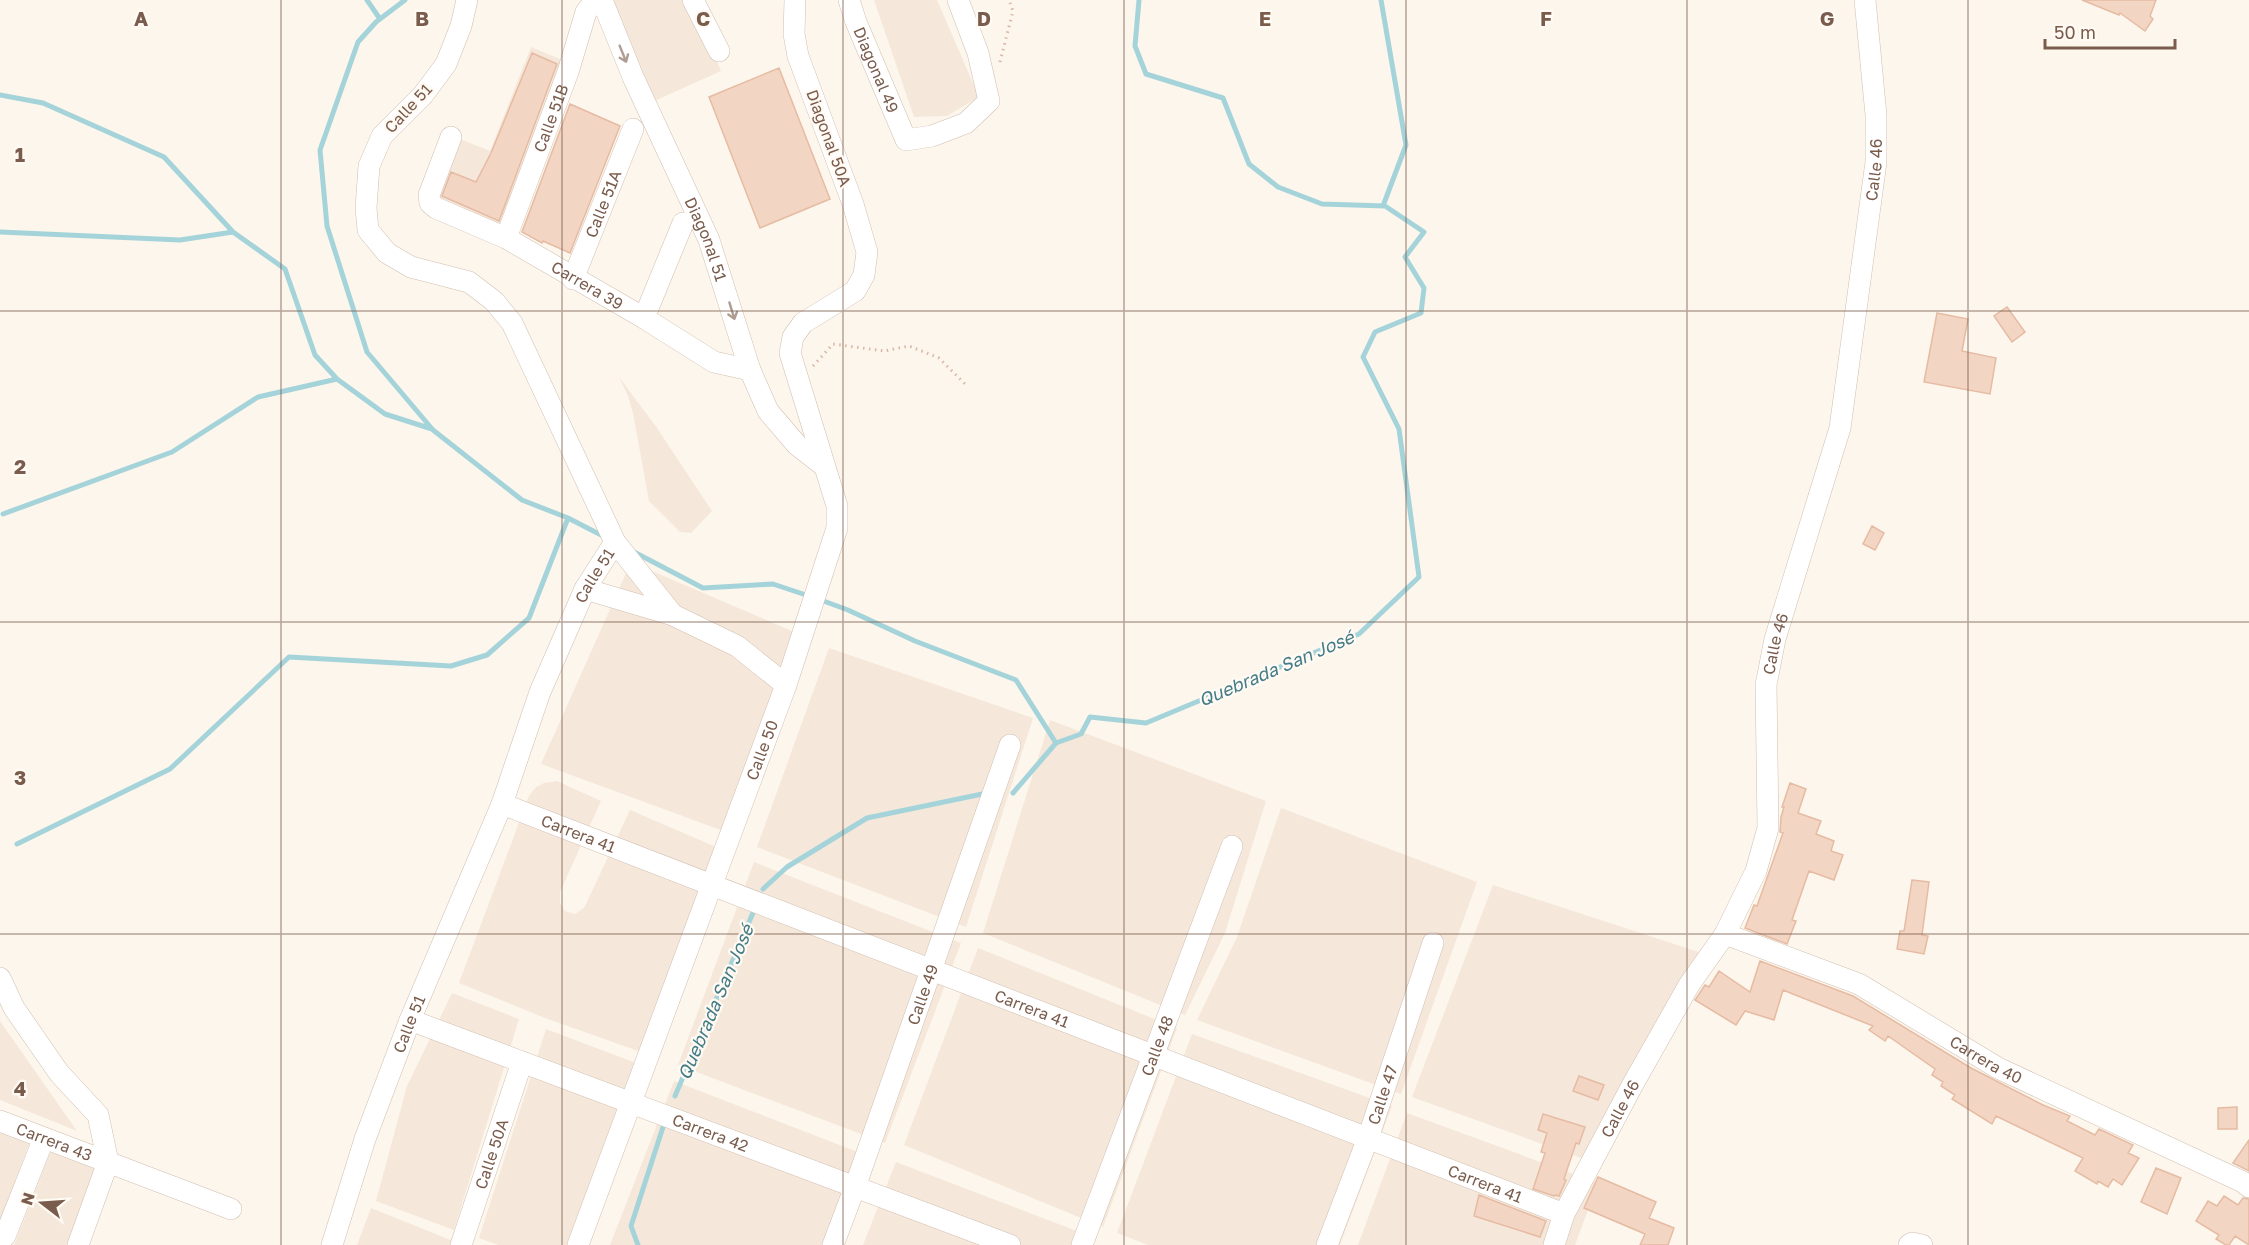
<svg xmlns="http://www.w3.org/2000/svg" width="2249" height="1245" viewBox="0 0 2249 1245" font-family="'Golos Text',sans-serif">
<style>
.residential{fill:#f5e8da}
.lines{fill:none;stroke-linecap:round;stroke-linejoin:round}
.stream{stroke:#a5d3da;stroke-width:5}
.building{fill:#f3d5c3;stroke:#e6bba3;stroke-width:1.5}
.minor-casing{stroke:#d1beb0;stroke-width:22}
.path{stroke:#d9b8a5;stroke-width:3;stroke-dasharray:1.5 4.5;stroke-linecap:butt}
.minor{stroke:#fff;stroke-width:21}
.oneway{stroke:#af9d94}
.grid{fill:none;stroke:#7a5c4d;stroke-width:1.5;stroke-opacity:0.55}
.labels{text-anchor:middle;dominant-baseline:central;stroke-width:4.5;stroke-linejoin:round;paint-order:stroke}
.street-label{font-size:16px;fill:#7a5c4d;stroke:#fffaf3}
.water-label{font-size:18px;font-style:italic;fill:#437c86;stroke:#fffaf3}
.grid-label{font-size:20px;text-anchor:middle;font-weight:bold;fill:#7a5c4d;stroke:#fffaf3;stroke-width:4.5;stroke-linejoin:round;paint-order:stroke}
</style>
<rect width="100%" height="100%" fill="#fdf6ec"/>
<path class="residential" d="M615 0H690L721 71 650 103 606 4Z
M874 0H937L979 97 947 116 914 117Z
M531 47 567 62 502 225 431 197 455 137 490 151Z
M619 377 657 428 712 511 691 533 680 532 649 501 633 413 628 396Z
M631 562 806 637 737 836 541 764Z
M829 648 1033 718 966 927 757 847Z
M1050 720 1266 801 1225 933 1185 1015 983 933Z
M557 781 601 801 560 892V903L565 911 575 914 584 908 630 810 730 853 658 1058 545 1018 459 983 529 796 536 787 544 783Z
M1281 808 1477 882 1401 1094 1197 1020 1237 937Z
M754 862 961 943 885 1143 678 1065Z
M1493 885 1711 956 1595 1163 1412 1097Z
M978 948 1177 1028 1103 1227 904 1145Z
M452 993 519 1019 454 1230 376 1201 407 1086Z
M0 1021 77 1131 0 1100Z
M546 1029 652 1069 586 1245H498L479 1238Z
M1192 1034 1392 1106 1340 1245H1148L1117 1233Z
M674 1081 873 1158 839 1245H610Z
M1407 1113 1598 1183 1575 1245H1358Z
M0 1127 31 1139 0 1221Z
M52 1148 100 1167 70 1245H14Z
M896 1162 1095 1238 1093 1245H863Z
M371 1208 463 1245H357Z"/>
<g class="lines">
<path class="stream" d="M367 0 380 19
M405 0 376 22 358 42 320 150 327 226 367 352 433 430 522 500 568 518 605 537
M1381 0 1406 145 1383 206
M0 95 43 103 164 157 233 232 285 269 315 355 337 379 385 414 432 429
M0 232 180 240 233 232
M3 514 172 452 258 397 337 379
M634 552 703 588 773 584 809 596
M818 599 848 610 915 641 1016 680 1056 743
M1013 793 1056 743 1081 734 1090 717 1146 723 1359 634 1419 577 1399 429 1363 357 1375 332 1421 313 1424 288 1405 257 1424 232 1385 206 1322 204 1278 187 1249 164 1223 98 1146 74 1135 46 1139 0
M17 844 170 769 289 657 451 666 487 655 529 618 568 518
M763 889 787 867 867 818 987 793
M675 1096 755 908
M638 1245 631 1226 664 1124"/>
</g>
<path class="building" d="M2082 0H2156L2150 16 2153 19 2145 31 2120 13 2119 15Z
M532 53 557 64 499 221 442 196 451 172 476 182 491 153Z
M779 68 830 199 760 228 709 97Z
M570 104 620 126 570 253 543 241 542 243 522 232Z
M2007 307 2025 332 2012 342 1994 316Z
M1937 313 1968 319 1962 351 1996 358 1990 394 1924 382Z
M1872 526 1884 533 1875 550 1863 544Z
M1790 783 1806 789 1798 813 1821 821 1816 834 1834 841 1831 851 1843 855 1834 880 1809 871 1792 920 1796 921 1787 944 1745 928 1754 905 1757 906 1783 833 1780 832 1781 817 1784 807H1782Z
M1912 880 1929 882 1922 935 1928 936 1924 954 1897 949 1900 931H1904Z
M1760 961 1853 996 1971 1068 2043 1105 2070 1116 2067 1121 2095 1135 2099 1129 2133 1145 2128 1153 2139 1158 2122 1185 2113 1179 2108 1187 2098 1181 2097 1184 2075 1171 2083 1158 1996 1116 1992 1124 1952 1099 1955 1095 1941 1086 1943 1082 1932 1075 1935 1069 1888 1036 1885 1041 1869 1030 1873 1026 1783 990 1774 1020 1745 1011 1736 1025 1695 1000 1705 985 1709 987 1719 971 1750 992Z
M1579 1076 1604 1085 1598 1100 1573 1091Z
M2237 1107V1129H2218V1108Z
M1543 1114 1585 1127 1579 1144 1576 1143 1564 1179 1566 1180 1559 1196 1555 1195 1554 1196 1533 1189 1545 1153 1541 1152 1547 1133 1538 1130Z
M2249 1140V1171L2233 1163Z
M2156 1168 2181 1178 2167 1214 2141 1202Z
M1598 1177 1656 1202 1649 1218 1674 1228 1668 1245H1640L1645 1234 1584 1208Z
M1479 1195 1546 1221 1540 1237 1474 1216Z
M2224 1196 2238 1205 2243 1198 2249 1199V1245L2235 1236 2229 1245H2226L2216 1239 2219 1235 2196 1221 2208 1201 2217 1206Z"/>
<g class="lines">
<defs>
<g id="minor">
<path d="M467 0 461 26 446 64 423 95 382 136 369 166 366 208 368 230 387 253 411 267 469 282 494 301 512 323 615 542 673 615"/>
<path id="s1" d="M602 0 633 77 709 240 750 370 768 411 797 445 824 466"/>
<path d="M693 0 719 51"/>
<path id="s2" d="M849 0 856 22 906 140 932 136 966 123 989 101 978 53 958 0"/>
<path id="s3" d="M451 137 429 195 430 203 436 208 506 238 644 318 714 362 750 370"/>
<path id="s4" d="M506 238 568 72 586 12 596 0"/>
<path id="s5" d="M573 279 633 129"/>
<path d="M644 318 683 223"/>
<path d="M585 589 673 615 737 646 786 685"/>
<path id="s6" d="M502 804 1564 1214"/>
<path id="s7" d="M1725 934 1859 984 1998 1068 2243 1182 2249 1187"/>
<path d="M0 978 14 1008 59 1073 98 1115 108 1162 78 1245"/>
<path id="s8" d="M410 1020 1010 1245"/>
<path id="s9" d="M0 1121 231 1209"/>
<path d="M0 1234 5 1236 44 1138"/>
<path id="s10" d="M332 1245 365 1139 410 1020 502 804 540 692 585 589 615 542"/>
<path id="s11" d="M461 1245 522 1062"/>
<path id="s12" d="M578 1245 786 685 837 528V506L790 353 793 337 803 323 855 291 864 275 867 252 853 204 798 56 794 34 795 0"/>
<path id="s13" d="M833 1245 855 1187 1010 745"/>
<path id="s14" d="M1082 1245 1232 846"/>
<path id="s15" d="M1327 1245 1368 1138 1433 943"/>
<path id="s16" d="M1554 1245 1564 1214 1633 1084 1689 985 1725 934 1756 871 1768 828 1766 685 1775 639 1840 428 1876 162V115L1865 0"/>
<path d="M1909 1245 1912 1243 1922 1245"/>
</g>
</defs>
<use href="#minor" class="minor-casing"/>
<path class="path" d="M1000 62 1013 11 1009 0
M813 366 833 344 884 351 909 346 939 358 968 387"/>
<use href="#minor" class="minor"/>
</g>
<defs><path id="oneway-shaft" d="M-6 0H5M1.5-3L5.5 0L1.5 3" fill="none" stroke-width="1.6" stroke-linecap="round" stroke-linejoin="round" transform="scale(1.5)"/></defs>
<g class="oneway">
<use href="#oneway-shaft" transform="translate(623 54) rotate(68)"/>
<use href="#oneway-shaft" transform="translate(732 311) rotate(73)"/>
</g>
<path class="grid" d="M281 0V1245M562 0V1245M843 0V1245M1124 0V1245M1406 0V1245M1687 0V1245M1968 0V1245M0 311H2249M0 622H2249M0 934H2249"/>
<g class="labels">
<g class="street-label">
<text stroke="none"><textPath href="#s2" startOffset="75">Diagonal 49</textPath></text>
<text transform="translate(408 108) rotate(-47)">Calle 51</text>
<text stroke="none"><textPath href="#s4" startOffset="128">Calle 51B</textPath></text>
<text transform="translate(829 138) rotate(70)">Diagonal 50A</text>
<text stroke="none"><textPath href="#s16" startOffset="1142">Calle 46</textPath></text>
<text stroke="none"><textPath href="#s5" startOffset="81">Calle 51A</textPath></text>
<text stroke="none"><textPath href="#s1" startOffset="261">Diagonal 51</textPath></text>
<text stroke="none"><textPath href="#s3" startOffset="248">Carrera 39</textPath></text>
<text stroke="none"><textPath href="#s10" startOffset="720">Calle 51</textPath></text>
<text stroke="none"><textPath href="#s16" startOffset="656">Calle 46</textPath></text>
<text stroke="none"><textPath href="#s12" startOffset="528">Calle 50</textPath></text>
<text stroke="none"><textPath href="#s6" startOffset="82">Carrera 41</textPath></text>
<text stroke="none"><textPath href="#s13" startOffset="266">Calle 49</textPath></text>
<text stroke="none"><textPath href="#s6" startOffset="568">Carrera 41</textPath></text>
<text stroke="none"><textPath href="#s10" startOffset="234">Calle 51</textPath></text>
<text stroke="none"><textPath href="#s14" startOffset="213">Calle 48</textPath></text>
<text stroke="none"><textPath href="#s7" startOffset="291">Carrera 40</textPath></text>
<text stroke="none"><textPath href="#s15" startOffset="160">Calle 47</textPath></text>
<text stroke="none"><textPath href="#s16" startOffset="152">Calle 46</textPath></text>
<text stroke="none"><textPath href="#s8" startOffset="321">Carrera 42</textPath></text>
<text stroke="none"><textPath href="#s9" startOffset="58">Carrera 43</textPath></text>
<text stroke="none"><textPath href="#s11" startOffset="96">Calle 50A</textPath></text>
<text stroke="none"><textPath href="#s6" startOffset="1054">Carrera 41</textPath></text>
</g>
<g class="water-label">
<text transform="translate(1276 668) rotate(-23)">Quebrada San José</text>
<text transform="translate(715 1002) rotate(-67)">Quebrada San José</text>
</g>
</g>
<g class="grid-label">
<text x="141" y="26">A</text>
<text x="422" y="26">B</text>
<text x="703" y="26">C</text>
<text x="984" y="26">D</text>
<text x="1265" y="26">E</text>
<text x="1546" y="26">F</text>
<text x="1827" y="26">G</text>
<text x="20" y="162">1</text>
<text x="20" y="474">2</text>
<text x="20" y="785">3</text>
<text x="20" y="1096">4</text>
</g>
<g transform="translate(42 1203) rotate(287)" stroke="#fffaf3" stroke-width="4.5" paint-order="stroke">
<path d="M0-4.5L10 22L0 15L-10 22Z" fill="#7a5c4d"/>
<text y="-9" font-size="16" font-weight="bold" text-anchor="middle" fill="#7a5c4d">N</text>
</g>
<path d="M2045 39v9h130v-9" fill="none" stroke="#7a5c4d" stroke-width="3"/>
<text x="2054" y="39" font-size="18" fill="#7a5c4d" stroke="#fffaf3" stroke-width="4.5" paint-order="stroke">50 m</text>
</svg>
